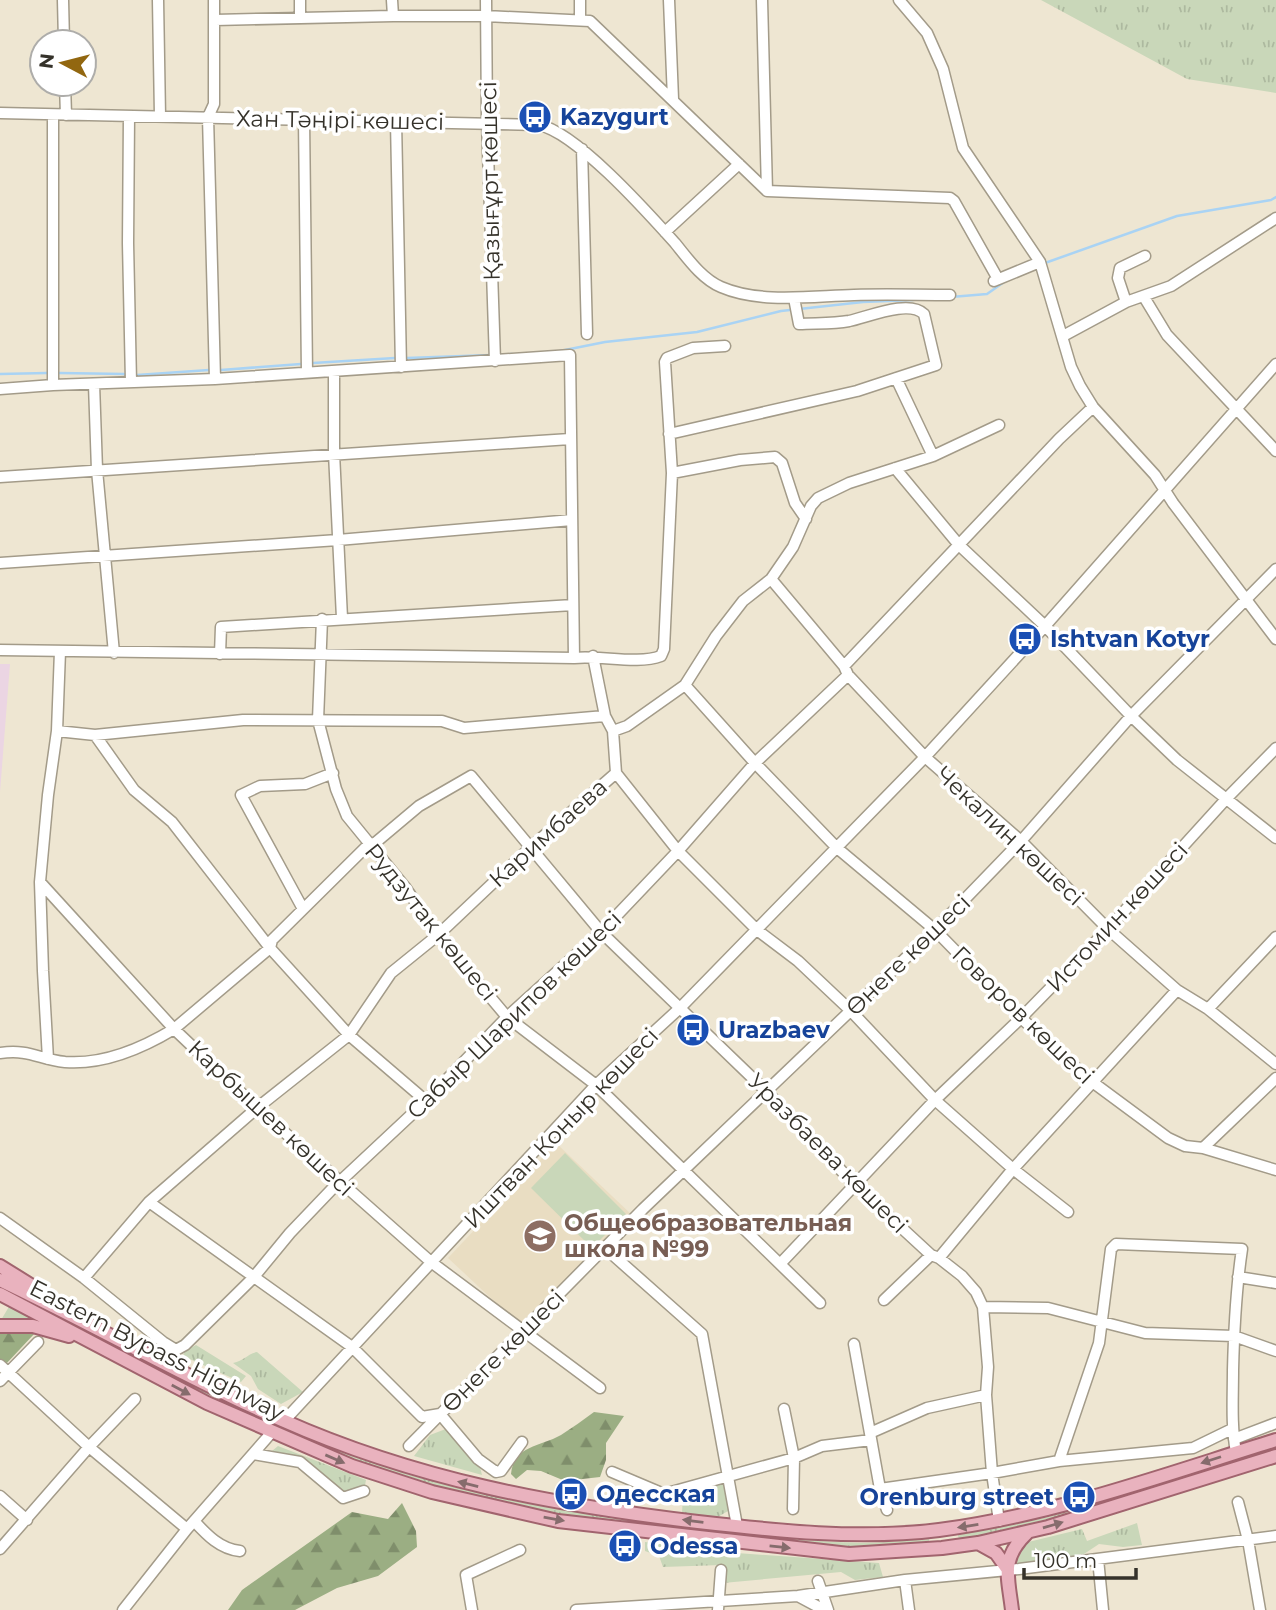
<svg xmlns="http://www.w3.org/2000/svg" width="1276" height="1610" viewBox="0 0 1276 1610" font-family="Montserrat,sans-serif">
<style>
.built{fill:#e9ddc2}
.medical{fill:#ebd5e3}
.grass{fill:url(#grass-tufts)}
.forest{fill:url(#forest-firs)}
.garden{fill:#c9d7b9}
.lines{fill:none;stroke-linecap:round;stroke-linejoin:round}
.stream{stroke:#a9d3f4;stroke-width:2.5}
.minor-casing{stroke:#a39b89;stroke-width:13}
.major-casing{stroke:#a1646e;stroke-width:16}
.minor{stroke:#fff;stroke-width:10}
.major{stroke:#e9b2be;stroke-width:12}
.oneway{fill:#866c6d}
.labels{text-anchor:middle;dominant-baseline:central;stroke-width:7;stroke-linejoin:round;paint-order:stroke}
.transit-label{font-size:23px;font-weight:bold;fill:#164399;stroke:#fff;text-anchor:start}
.street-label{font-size:23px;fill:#35322a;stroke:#fff}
.education-label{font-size:23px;font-weight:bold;fill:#785e54;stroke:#fff;text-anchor:start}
</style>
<defs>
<pattern id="grass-tufts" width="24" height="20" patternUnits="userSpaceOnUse" patternTransform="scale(1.75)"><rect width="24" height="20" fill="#c9d7b9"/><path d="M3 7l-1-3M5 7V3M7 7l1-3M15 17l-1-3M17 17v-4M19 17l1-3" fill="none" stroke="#adb99f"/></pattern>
<pattern id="forest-firs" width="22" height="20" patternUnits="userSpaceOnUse" patternTransform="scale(1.75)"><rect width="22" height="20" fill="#9bae83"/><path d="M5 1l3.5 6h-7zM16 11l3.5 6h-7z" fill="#7f8e6b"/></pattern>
</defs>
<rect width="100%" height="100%" fill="#eee6d2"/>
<path class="built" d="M556 1143 631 1214 524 1329 448 1258Z"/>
<path class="medical" d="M0 664H10L0 792Z"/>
<path class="grass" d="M1041 0H1276V93L1187 79Z
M0 1285C111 1342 221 1403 337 1449 453 1495 575 1515 698 1528 752 1534 806 1542 861 1543 883 1543 906 1540 929 1539V1543L861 1547 818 1545 561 1517 431 1487 336 1454 209 1398 0 1290Z
M10 1305 48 1325 1 1320Z
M196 1345 246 1376 241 1382 183 1356 185 1351Z
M257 1352 303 1392 281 1404 258 1389 251 1376 233 1363C244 1361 247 1354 257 1352Z
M451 1427 478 1459 482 1475 414 1456 430 1435Z
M278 1446 366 1480 364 1491 343 1498 300 1462 266 1456Z
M1276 1447V1452L1051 1521 959 1540 958 1535 1049 1517Z
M727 1483 729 1497 728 1511 716 1518 682 1513 683 1495Z
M1137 1523 1142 1545 1123 1547 1099 1544 1084 1554 1020 1565 1015 1563 1013 1557 1020 1544 1082 1529 1087 1541Z
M645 1542 723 1552 879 1563 883 1577 855 1580 841 1572 723 1583 721 1565 663 1567 659 1556 645 1551Z"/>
<path class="forest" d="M35 1333 6 1364 0 1359V1334Z
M594 1412 624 1416 606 1443V1460L600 1477 565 1481 541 1471 527 1470 516 1479 511 1474C514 1445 540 1447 561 1435 572 1428 583 1420 594 1412Z
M402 1503 416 1531 417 1547 378 1576 337 1588 295 1610H228L242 1590 352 1512 388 1519Z"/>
<path class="garden" d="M565 1153 626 1214 592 1248 531 1188Z"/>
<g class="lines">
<path class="stream" d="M1045 263 1177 216 1271 200 1276 197
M951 297 987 294 1007 280
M560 351 605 342 697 332 781 311 863 302 913 300
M498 355 512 354
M407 358 491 355
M313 363 395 358
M221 370 301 364
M59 373 125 374
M0 374 47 373
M137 375 209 370"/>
<defs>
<path id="minor" d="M63 0 64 42
M158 0 160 116
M214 0V104L208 117 215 379
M300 0V18
M392 0 393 16
M486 0 487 122 495 361
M580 0V19
M669 0 673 99
M762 0 767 191
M899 0 927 33 943 69 963 148 1040 262 1071 367 1080 386 1093 407 1155 475 1173 503 1276 639
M215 20 393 16H486L590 21 767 191 950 198 954 201 998 279
M65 84 66 115
M0 113 539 125C576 132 648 213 675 243 688 259 702 279 721 287 760 304 812 296 854 295 886 294 918 295 950 295
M53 115V385
M129 116 128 243 131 382
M304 119 307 373
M396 121 401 367
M582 149 587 334
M665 232 739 164
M994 281 1040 262
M1144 297 1167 335 1276 451
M1126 302 1118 278 1120 268 1145 256
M1063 336 1126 302 1171 286 1276 218
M334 371V453L342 618
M896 378 933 456
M94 384 97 470 114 653
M0 389 53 385 215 379 570 355 574 658
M669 434 857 391 936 365 924 314C909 299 868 317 849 321 833 324 816 323 799 324L794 298
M895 468 959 545 1045 626 1131 716 1177 760 1276 838
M672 473 740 460 775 457 782 463 795 503 806 519
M0 477 570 439
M0 563 338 540 572 520
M771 579 844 666 848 675 925 757 1021 841 1108 929 1177 990 1208 1009 1276 1064
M322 619 318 720 336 789 347 816 405 887 438 935 507 1017 596 1085 820 1303
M0 650 574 658C601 655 637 665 661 656L664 649 672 473 665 362 667 358 693 348 725 346
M220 654 221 627 573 605
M593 656 605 716
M844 666 1059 439 1093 407
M685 685 755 763 837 848 935 930 1021 1018 1091 1081 1168 1138 1185 1146 1203 1148 1276 1170
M57 731 95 735 243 720 442 721 464 728 605 716 613 731 616 773
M613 731 627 726 685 685 716 636 743 601 771 579 793 547 811 506 818 498 849 483 933 456 999 425
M95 735 134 790 172 822 270 948 349 1035 426 1101
M616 773 678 851 757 930 798 961 851 1011 935 1100 1013 1169 1068 1212
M40 882 174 1029 257 1108 431 1262 600 1388
M303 909 241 795 260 786 305 784 333 773
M1208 1009 1276 937
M0 1053C30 1049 38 1059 65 1062 104 1065 141 1049 174 1029L270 948 272 940 369 844 375 843 419 806 471 776 601 932 767 1092 854 1184 931 1255 939 1258 962 1276 976 1292 983 1307 988 1367 986 1395 992 1473 999 1521
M48 1059 43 971 40 882 48 795 57 731 60 651
M1203 1148 1276 1078
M149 1202 352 1347 422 1417 440 1414 478 1459 496 1472 501 1471 522 1442
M0 1218 84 1278 163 1342 176 1350 185 1345 253 1278 290 1233 333 1188 426 1101 507 1017 601 932 678 851 755 763 848 675
M605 1248 702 1334 737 1526
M939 1258 1013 1169 1177 990
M780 1264 935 1100 1021 1018 1108 929 1227 798 1276 748
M1238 1277 1276 1283
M84 1278 149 1202 257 1108 349 1035 391 973 438 935 530 848 616 773
M884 1300 931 1255
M983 1307 1048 1308 1145 1333 1234 1336 1276 1351
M854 1344 880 1489 887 1510
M0 1365 89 1447 187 1529
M0 1381 38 1342
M784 1409 794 1458 793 1509
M284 1421 596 1085 681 1007 925 757 1045 626 1276 364
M870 1433 927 1408 986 1395
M1234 1439 1276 1423
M409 1446 643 1209 935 930 1021 841 1131 716 1276 569
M253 1454 300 1462 343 1498 364 1491
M1059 1461 1099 1343 1111 1249 1116 1244 1242 1249C1236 1289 1234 1329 1233 1370 1233 1398 1231 1425 1236 1452
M612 1472 664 1494 794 1458 822 1446 871 1440
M880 1489 992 1473 1059 1461 1193 1448 1232 1429
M0 1496 27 1520
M1238 1502 1248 1540 1260 1610
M194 1521C207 1535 220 1549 240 1551
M0 1549 89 1447 135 1399
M1098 1559 1103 1610
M905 1580 909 1610
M818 1581 828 1610
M798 1596 824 1610
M123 1610 187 1529 272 1432
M472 1610 466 1575 520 1550
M576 1610 798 1596 905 1580 1019 1569 1276 1536
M718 1610 721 1570"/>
<path id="major" d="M0 1266 45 1294
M0 1280C95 1325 186 1378 282 1420 417 1480 553 1505 698 1522 778 1531 859 1540 939 1530 1054 1515 1166 1474 1276 1440
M0 1294 207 1403 352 1466 432 1492 558 1521 849 1554 942 1548 978 1543 1048 1527 1276 1456
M0 1326H33L69 1336
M978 1543 996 1553 1008 1570
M1012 1610C1008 1576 1000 1559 1027 1533"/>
</defs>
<use href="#minor" class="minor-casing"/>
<use href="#major" class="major-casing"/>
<use href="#minor" class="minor"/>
<use href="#major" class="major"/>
</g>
<defs><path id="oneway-solid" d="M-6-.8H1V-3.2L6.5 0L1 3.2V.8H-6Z" transform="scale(1.75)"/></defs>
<g class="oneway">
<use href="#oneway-solid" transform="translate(181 1390) rotate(28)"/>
<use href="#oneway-solid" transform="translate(335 1459) rotate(23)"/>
<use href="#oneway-solid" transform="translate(1211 1460) rotate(162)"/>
<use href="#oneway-solid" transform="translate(468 1484) rotate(-166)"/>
<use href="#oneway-solid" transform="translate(554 1519) rotate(10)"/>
<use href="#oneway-solid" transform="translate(693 1521) rotate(-173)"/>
<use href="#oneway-solid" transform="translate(1053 1525) rotate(-16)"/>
<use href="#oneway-solid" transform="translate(968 1526) rotate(171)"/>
<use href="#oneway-solid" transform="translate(780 1547) rotate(6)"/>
</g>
<defs>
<symbol id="bus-disc" viewBox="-11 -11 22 22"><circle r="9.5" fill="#1a4fb4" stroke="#fff"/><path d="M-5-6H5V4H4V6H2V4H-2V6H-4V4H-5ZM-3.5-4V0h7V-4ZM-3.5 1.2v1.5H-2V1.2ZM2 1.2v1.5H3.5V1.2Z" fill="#fff"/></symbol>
<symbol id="school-disc" viewBox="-11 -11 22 22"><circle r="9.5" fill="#8d6e63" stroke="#fff"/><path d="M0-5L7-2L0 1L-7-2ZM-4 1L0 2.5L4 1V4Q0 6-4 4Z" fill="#fff"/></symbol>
</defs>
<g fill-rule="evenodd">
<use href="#bus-disc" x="516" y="98" width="38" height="38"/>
<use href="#bus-disc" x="1006" y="620" width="38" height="38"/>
<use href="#bus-disc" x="674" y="1011" width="38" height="38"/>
<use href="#school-disc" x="521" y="1217" width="38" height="38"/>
<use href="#bus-disc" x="552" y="1475" width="38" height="38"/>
<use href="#bus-disc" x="1060" y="1478" width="38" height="38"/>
<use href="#bus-disc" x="606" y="1527" width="38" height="38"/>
</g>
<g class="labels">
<g class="transit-label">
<text x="560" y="117">Kazygurt</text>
<text x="1050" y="639">Ishtvan Kotyr</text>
<text x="718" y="1030">Urazbaev</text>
<text x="596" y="1494">Одесская</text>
<text x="1054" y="1497" text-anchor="end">Orenburg street</text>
<text x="650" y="1546">Odessa</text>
</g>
<g class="street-label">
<text transform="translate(340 120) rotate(1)">Хан Тәңірі көшесі</text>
<text transform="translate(490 181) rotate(-91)">Қазығұрт көшесі</text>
<text transform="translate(548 833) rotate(-42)">Каримбаева</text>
<text transform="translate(1010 836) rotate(43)">Чекалин көшесі</text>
<text transform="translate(1117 917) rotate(-47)">Истомин көшесі</text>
<text transform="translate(431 922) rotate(51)">Рудзутак көшесі</text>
<text transform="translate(908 955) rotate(-44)">Өнеге көшесі</text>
<text transform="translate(514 1015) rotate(-44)">Сабыр Шарипов көшесі</text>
<text transform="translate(1023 1015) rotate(44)">Говоров көшесі</text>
<text transform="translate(271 1118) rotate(43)">Карбышев көшесі</text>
<text transform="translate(561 1128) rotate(-46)">Иштван Коныр көшесі</text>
<text transform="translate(828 1153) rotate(45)">Уразбаева көшесі</text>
<text transform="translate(157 1350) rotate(27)">Eastern Bypass Highway</text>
<text transform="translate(503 1351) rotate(-45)">Өнеге көшесі</text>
</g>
<g class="education-label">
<text x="564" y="1223">Общеобразовательная<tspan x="564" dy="26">школа №99</tspan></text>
</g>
</g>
<g transform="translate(63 63) rotate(277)"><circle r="33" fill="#ffffff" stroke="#aeadaa" stroke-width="2"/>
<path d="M0-5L12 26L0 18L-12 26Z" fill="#926710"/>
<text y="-10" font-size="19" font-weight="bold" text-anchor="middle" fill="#35322a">N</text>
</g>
<path d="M1024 1568v10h112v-10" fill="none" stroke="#35322a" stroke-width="3.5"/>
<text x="1034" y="1568" font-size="21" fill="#35322a" stroke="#ffffff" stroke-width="5" paint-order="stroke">100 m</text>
</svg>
